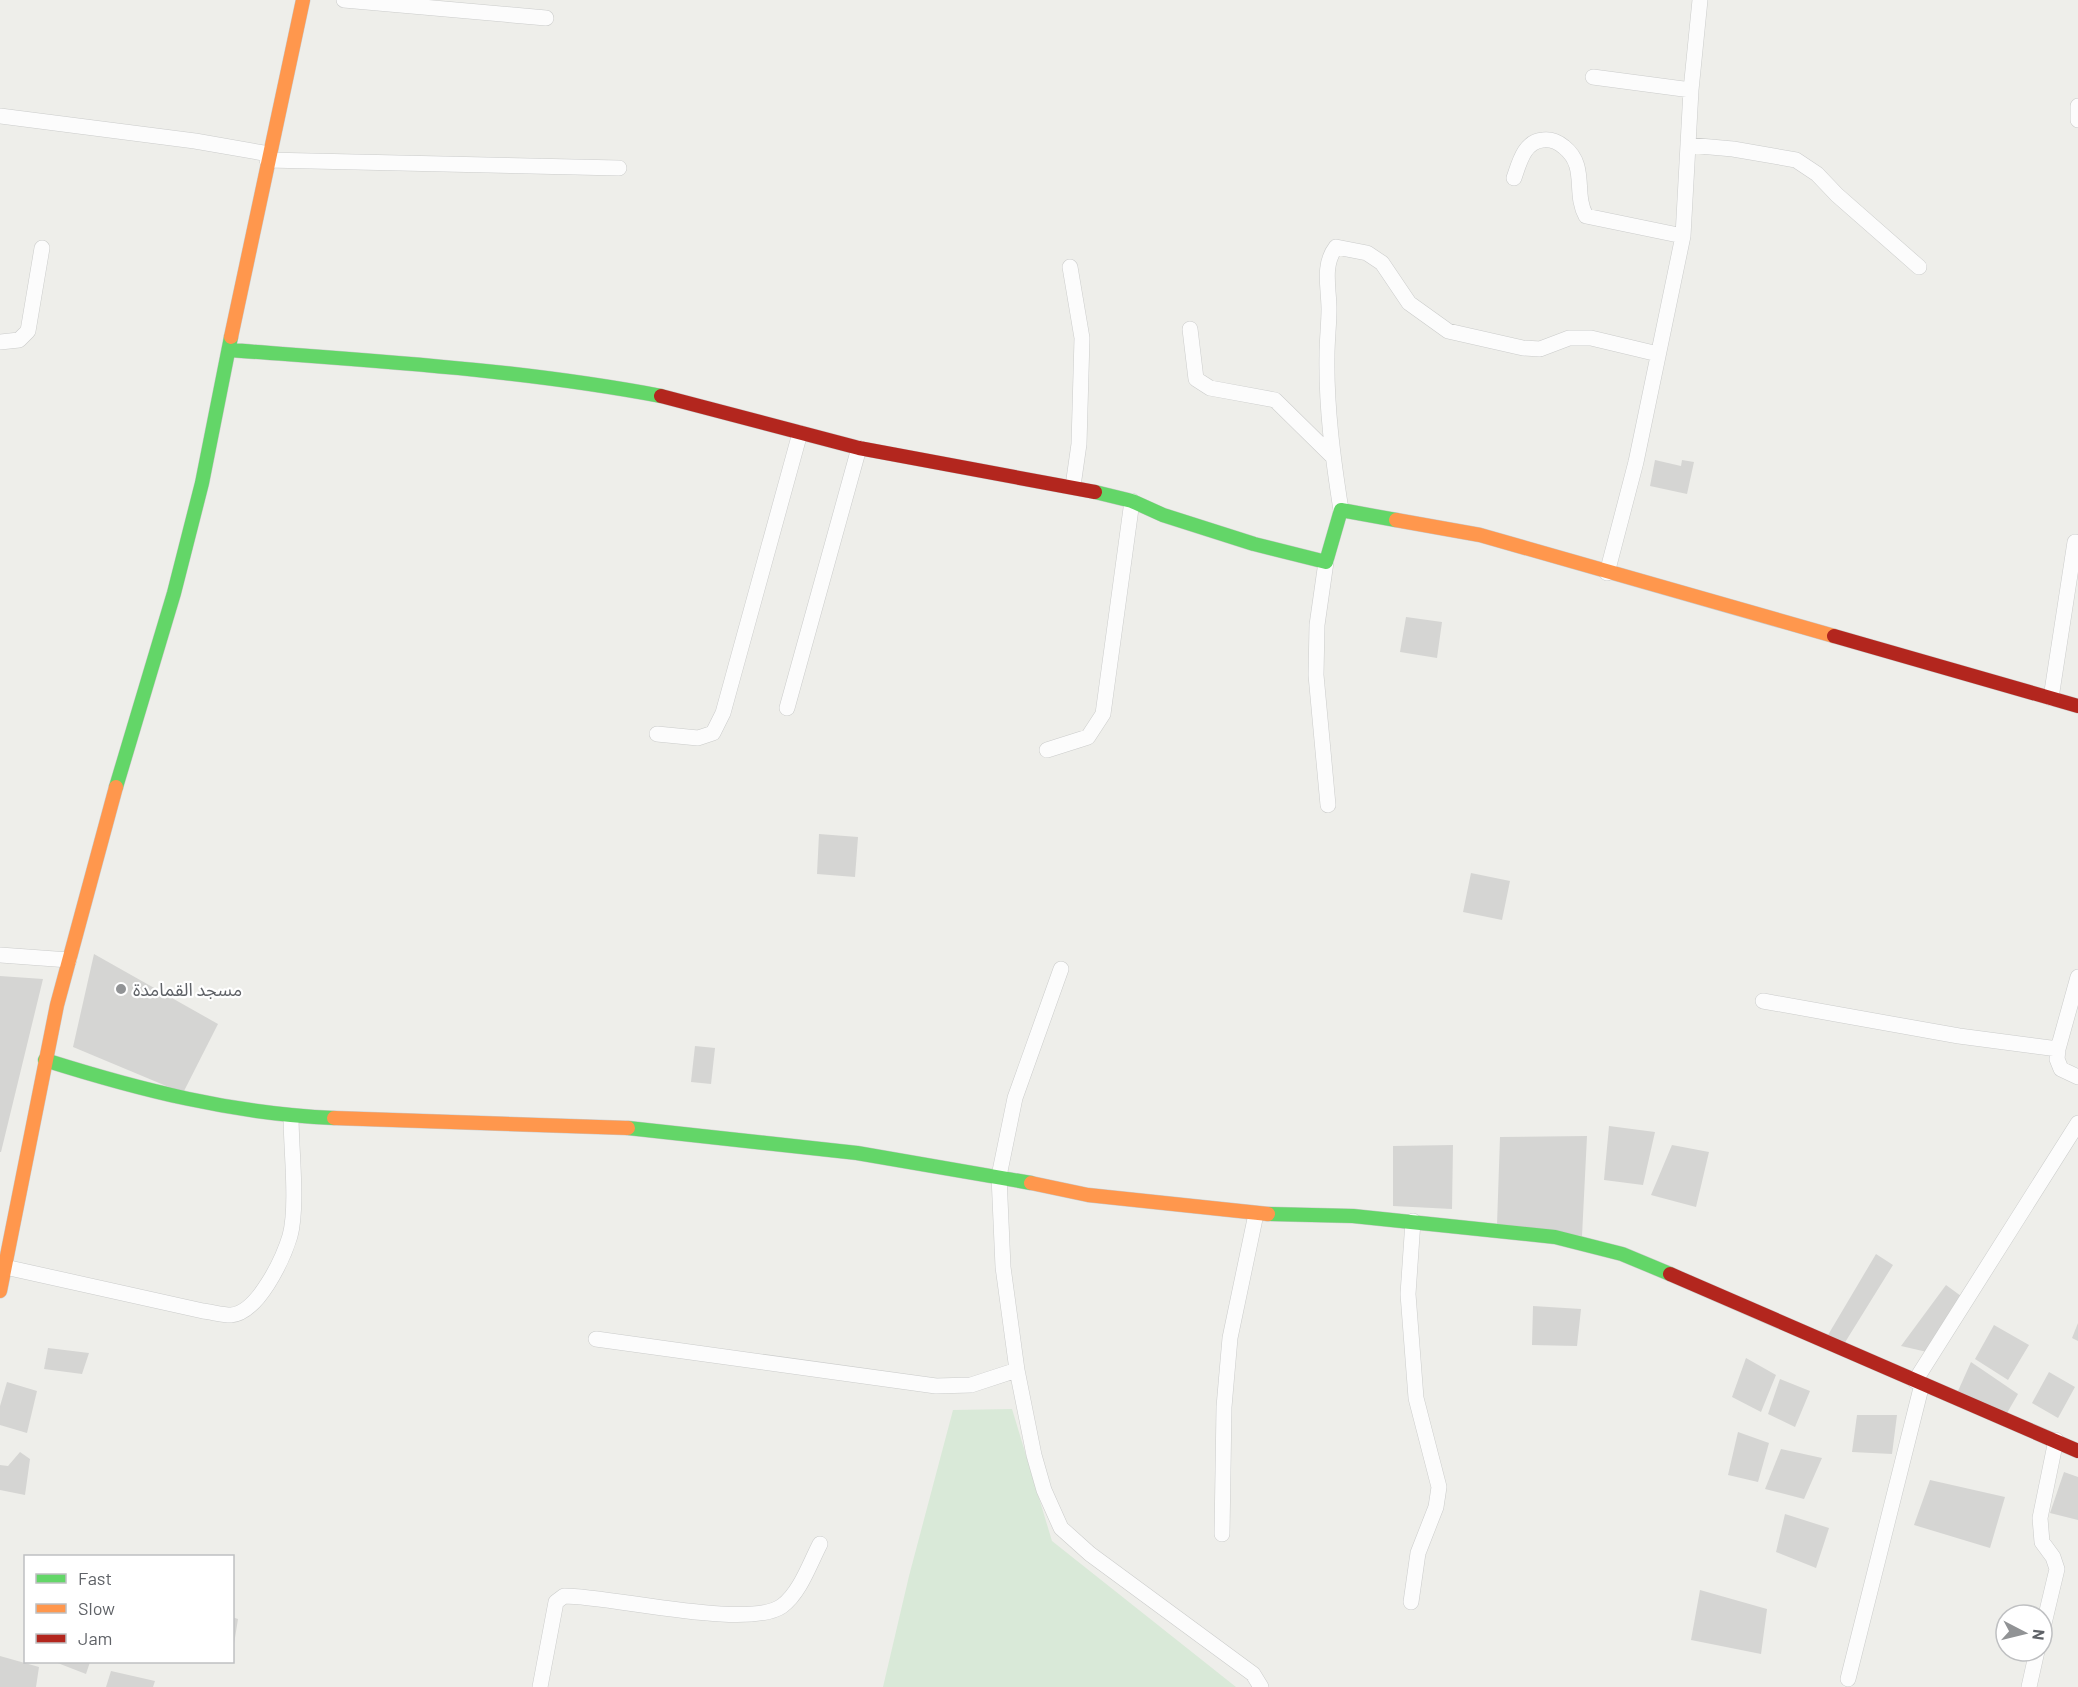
<svg xmlns="http://www.w3.org/2000/svg" width="2078" height="1687" viewBox="0 0 2078 1687" font-family="Barlow,'Noto Sans Arabic',sans-serif">
<style>
.green{fill:#d9e9d8}
.building{fill:#d5d5d3}
.lines{fill:none;stroke-linecap:round;stroke-linejoin:round}
.street-casing{stroke:#cbcccb;stroke-width:16}
.fast-casing{stroke:#cacaca;stroke-width:15}
.slow-casing{stroke:#cacaca;stroke-width:15}
.jam-casing{stroke:#cacaca;stroke-width:15}
.street{stroke:#fcfcfc;stroke-width:15}
.fast{stroke:#63d668;stroke-width:14}
.slow{stroke:#ff974d;stroke-width:14}
.jam{stroke:#b3261e;stroke-width:14}
.poi-dot{fill:#919395;stroke:#fff;stroke-width:2}
.labels{text-anchor:middle;dominant-baseline:central;stroke-width:4.5;stroke-linejoin:round;paint-order:stroke}
.poi-label{font-size:18px;fill:#5f6267;stroke:#fff;text-anchor:start}
</style>
<rect width="100%" height="100%" fill="#eeeeea"/>
<path class="green" d="M1012 1409 1052 1541 1236 1687H883L909 1576 953 1410Z"/>
<path class="building" d="M1655 460 1681 466 1682 460 1694 462 1687 494 1650 486Z
M1406 617 1442 622 1437 658 1400 652Z
M819 834 858 837 855 877 817 874Z
M1471 873 1510 881 1502 920 1463 912Z
M94 954 218 1024 183 1093 73 1047Z
M0 976 43 979 1 1152H0Z
M695 1046 715 1048 711 1084 691 1082Z
M1609 1126 1655 1132 1643 1185 1604 1180Z
M1587 1136 1582 1236 1497 1225 1500 1137Z
M1453 1145 1452 1209 1393 1206V1146Z
M1672 1145 1709 1152 1696 1207 1651 1195Z
M1876 1254 1893 1265 1844 1344 1828 1335Z
M1946 1285 1961 1296 1927 1352 1901 1346Z
M1533 1306 1581 1309 1577 1346 1532 1345Z
M2078 1323V1341L2072 1338Z
M1994 1325 2029 1345 2008 1380 1975 1359Z
M48 1348 89 1353 82 1374 44 1369Z
M1746 1358 1776 1375 1761 1412 1732 1397Z
M1971 1362 2018 1394 2003 1420 1958 1391Z
M2049 1372 2075 1387 2058 1418 2032 1403Z
M1780 1379 1810 1391 1795 1427 1768 1414Z
M7 1382 37 1391 27 1433 0 1425V1406Z
M1857 1415H1897L1892 1454 1852 1452Z
M1738 1432 1769 1443 1758 1482 1728 1475Z
M1781 1449 1822 1458 1804 1499 1765 1489Z
M20 1452 30 1459 25 1495 0 1490V1465L8 1466Z
M2064 1472 2078 1477V1520L2050 1513Z
M1930 1480 2005 1497 1990 1548 1914 1525Z
M1785 1514 1829 1528 1816 1568 1776 1552Z
M1700 1590 1767 1609 1761 1654 1691 1640Z
M232 1617 238 1619 234 1644H232Z
M0 1656 39 1667 36 1687H0Z
M55 1662H90L86 1674Z
M111 1671 155 1681 153 1687H106Z"/>
<g class="lines">
<defs>
<path id="street" d="M344 0 546 18
M1593 77 1691 90
M2078 106V120
M0 116 195 141 269 154
M1688 145 1733 149 1796 160 1817 174 1837 195 1919 267
M267 160 619 168
M1514 178C1519 164 1524 141 1543 140 1551 139 1558 142 1564 147 1588 166 1573 193 1586 216L1683 236
M1070 267 1082 338 1079 444 1073 486
M1190 329 1196 379 1210 388 1275 400 1332 456
M0 342 19 340 28 331 42 248
M1341 510C1333 459 1326 407 1327 355 1327 340 1329 324 1329 309 1329 288 1322 265 1336 247L1367 253 1382 263 1409 303 1448 331 1523 348 1540 349 1569 338H1591L1658 354
M1326 562 1317 625 1316 675 1328 805
M1607 573 1636 462 1683 236 1691 90 1700 0
M2051 698 2075 542
M787 708 859 448
M657 734 698 738 713 733 723 713 800 433
M1047 750 1088 737 1103 714 1132 501
M0 955 69 960
M1061 969 1015 1098 999 1176 1003 1267 1017 1370 1034 1455 1044 1490 1061 1528 1090 1554 1253 1674 1261 1687
M1763 1001 1959 1036 2058 1049 2078 977
M2058 1049 2057 1059 2061 1069 2078 1077
M5 1267 203 1311C212 1312 222 1315 231 1315 258 1313 283 1259 290 1236 298 1206 291 1149 291 1116
M596 1339 936 1386 971 1385 1017 1370
M1915 1381 2078 1123
M1222 1534 1224 1407 1230 1338 1256 1214
M1411 1602 1418 1553 1436 1507 1439 1487 1416 1398 1408 1294 1413 1221
M2042 1632 2057 1569 2053 1557 2042 1542 2040 1518 2056 1440
M1848 1679 1922 1384
M540 1687 556 1602 564 1596C612 1596 748 1630 782 1606 800 1593 810 1563 820 1544
M2029 1687 2037 1651"/>
<path id="fast" d="M230 350C374 361 518 369 661 396
M1095 492 1132 501 1163 515 1254 544 1326 562 1341 510 1396 520
M116 787 174 593 202 483 231 337
M45 1060C140 1090 234 1114 334 1118
M628 1128 857 1153 1031 1183
M1268 1214 1353 1216 1555 1237 1622 1254 1670 1274"/>
<path id="slow" d="M231 337 303 0
M1396 520 1480 535 1834 636
M334 1118 628 1128
M1031 1183 1088 1195 1268 1214
M0 1291 57 1005 116 787"/>
<path id="jam" d="M661 396 859 448 1095 492
M1834 636 2078 706
M1670 1274 2078 1451"/>
</defs>
<use href="#street" class="street-casing"/>
<use href="#fast" class="fast-casing"/>
<use href="#slow" class="slow-casing"/>
<use href="#jam" class="jam-casing"/>
<use href="#street" class="street"/>
<use href="#fast" class="fast"/>
<use href="#slow" class="slow"/>
<use href="#jam" class="jam"/>
</g>
<circle class="poi-dot" cx="121" cy="989" r="6"/>
<g class="labels">
<g class="poi-label">
<text x="133" y="989">مسجد القمامدة</text>
</g>
</g>
<rect x="24" y="1555" width="210" height="108" fill="#ffffff" stroke="#bfc0c2" stroke-width="1.5"/>
<rect x="36" y="1574" width="30" height="9" fill="#63d668" stroke="#bfc0c2" stroke-width="1.5"/>
<text x="78" y="1585" font-size="18" fill="#5f6267">Fast</text>
<rect x="36" y="1604" width="30" height="9" fill="#ff974d" stroke="#bfc0c2" stroke-width="1.5"/>
<text x="78" y="1615" font-size="18" fill="#5f6267">Slow</text>
<rect x="36" y="1634" width="30" height="9" fill="#b3261e" stroke="#bfc0c2" stroke-width="1.5"/>
<text x="78" y="1645" font-size="18" fill="#5f6267">Jam</text>
<g transform="translate(2024 1633) rotate(97)"><circle r="28" fill="#ffffff" stroke="#bfc0c2" stroke-width="1.5"/>
<path d="M0-4.5L10 22L0 15L-10 22Z" fill="#919395"/>
<text y="-9" font-size="16" font-weight="bold" text-anchor="middle" fill="#5f6267">N</text>
</g>
</svg>
